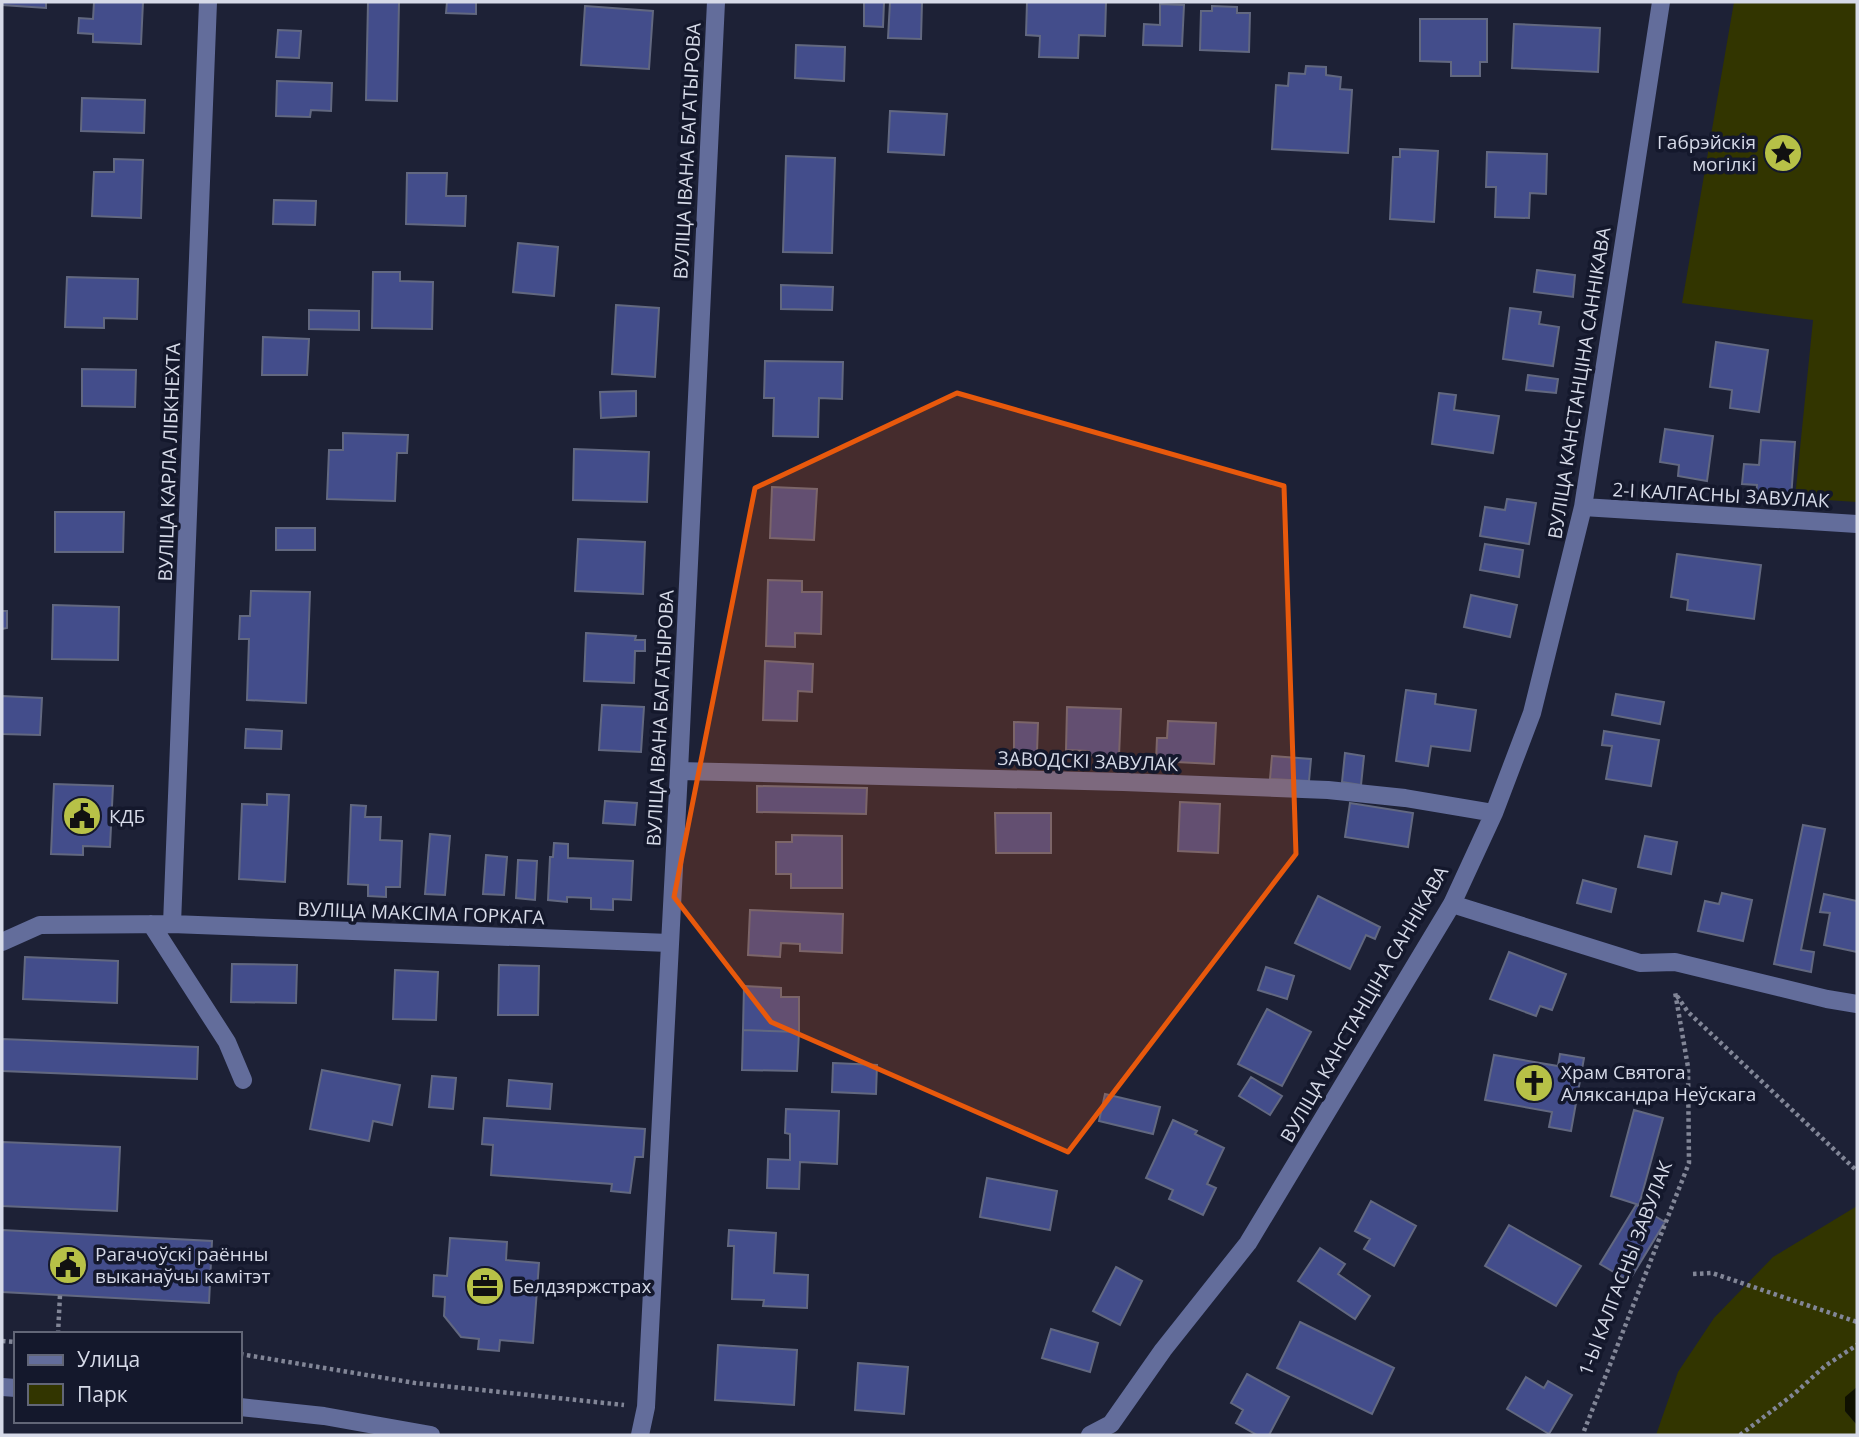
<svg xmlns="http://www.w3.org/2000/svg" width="1859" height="1437" viewBox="0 0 1859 1437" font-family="'Open Sans',sans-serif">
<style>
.green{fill:#323500}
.water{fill:#0f1000}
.building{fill:#434d8b;stroke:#626880;stroke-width:2}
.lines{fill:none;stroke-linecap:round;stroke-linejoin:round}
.path{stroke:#828697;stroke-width:4.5;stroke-dasharray:3.5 3.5;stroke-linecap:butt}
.minor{stroke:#636d9b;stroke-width:18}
.marked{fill:#e8590c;fill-opacity:0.2;stroke:#e8590c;stroke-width:5;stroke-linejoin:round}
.labels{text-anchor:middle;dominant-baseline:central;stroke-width:7;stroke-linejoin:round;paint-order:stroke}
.poi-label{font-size:19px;fill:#d6dae8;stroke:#14182c;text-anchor:start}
.street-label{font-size:19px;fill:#d6dae8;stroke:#14182c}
</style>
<rect width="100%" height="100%" fill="#1d2136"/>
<path class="green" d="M1734 2H1857V502L1795 498 1813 320 1682 303Z
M1857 1206V1387L1845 1398V1411L1857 1425V1435H1656L1678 1372 1714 1318 1773 1257Z"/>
<path class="water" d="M1857 1387V1425L1845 1411V1397Z"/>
<path class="building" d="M2 2H46V8L2 5Z
M94 2H143L141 44 93 42V34L78 33 79 18 93 19Z
M368 2H399L397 101 366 100Z
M447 2H476V14L446 13Z
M864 2H884L883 27 864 26Z
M890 2H922L921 39 888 38Z
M1027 2H1106L1105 36 1079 35 1078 58 1039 57 1040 36 1026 35Z
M1160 4 1184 5 1182 46 1143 45 1144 24 1160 25Z
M585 6 653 11 649 69 581 65Z
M1212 6 1237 7V13H1250L1249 52 1200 50 1201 11H1212Z
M1420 19H1487V62H1480V76H1451V62L1420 61Z
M1514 24 1600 28 1598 72 1512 68Z
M278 30 301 31 299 58 276 57Z
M796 45 845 47 844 81 795 78Z
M1306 66 1326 67V75L1341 77 1340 89 1352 90 1348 153 1272 149 1276 85 1288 86 1289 73 1305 74Z
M277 81 332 83 331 111 311 110 310 117 276 116Z
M82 98 145 100 144 133 81 131Z
M890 111 947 114 944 155 888 152Z
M1400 149 1438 151 1434 222 1390 219 1393 157H1400Z
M1487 152 1547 154 1546 194 1530 193 1529 218 1495 217 1496 187H1486Z
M786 156 835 158 832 253 783 252Z
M114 159 143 160 141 218 92 216 94 172H114Z
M407 173H447L446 196H466L465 226 406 224Z
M274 200 316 201 315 225 273 224Z
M518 243 558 247 554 296 513 292Z
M1537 270 1575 275 1573 297 1534 292Z
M373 272H400V281L433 282 432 329 372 328Z
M67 277 138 279 137 319 104 318V328L65 327Z
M781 285 833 287 832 310 781 309Z
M616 305 659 308 655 377 612 374Z
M1510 308 1541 312 1539 324 1559 327 1553 366 1503 359Z
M309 310 359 311V330L309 329Z
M263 337 309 339 307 375H262Z
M1716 342 1768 350 1759 412 1730 408 1732 390 1710 387Z
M765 361 843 362 842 399 819 398 818 437 773 436 774 398H764Z
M82 369 136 370 135 407 82 406Z
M1528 375 1558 379 1556 393 1526 390Z
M636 391V416L601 418 600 392Z
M1439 393 1456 395 1454 410 1499 416 1493 453 1432 444Z
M1665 429 1713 436 1707 481 1678 476 1679 465 1660 462Z
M343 433 408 435 407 453H397L395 501 327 499 329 450H343Z
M1761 440 1795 442 1791 499 1756 497 1757 485 1742 484 1744 464 1759 465Z
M574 449 649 452 647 502 573 500Z
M772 487 817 489 814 540 770 538Z
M1507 499 1536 503 1529 544 1480 536 1485 507 1505 510Z
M55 512H124L123 552H55Z
M276 528H315V550H276Z
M578 539 645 542 643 594 575 591Z
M1485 544 1523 550 1519 577 1480 570Z
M1677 554 1761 565 1754 619 1687 610 1688 600 1671 597Z
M768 580 802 581V592H822L821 634 795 633V647L766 646Z
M251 591 310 592 306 703 247 700 249 639H239L240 616H250Z
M1471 595 1517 605 1510 637 1464 627Z
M53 605 119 607 118 660 52 659Z
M2 611H7V628L2 629Z
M586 633 636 636 635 640H645V651H635L634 683 584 681Z
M765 661 813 664 812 692 798 691 797 721 763 720Z
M1406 690 1436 694 1435 704 1476 710 1470 751 1431 746 1428 766 1396 761Z
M1616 694 1664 702 1660 724 1612 715Z
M2 696 42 698 40 735 2 734Z
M602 705 644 707 641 752 599 750Z
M1067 707 1121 709 1119 756 1088 755V751L1066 750Z
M1168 721 1216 723 1214 764 1156 761 1157 738H1167Z
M1014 722 1038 723 1037 752H1014Z
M246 729 282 731 281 749 245 748Z
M1604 731 1659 740 1651 786 1606 779 1612 746 1602 745Z
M1345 753 1364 756 1361 785 1342 782Z
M1272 756 1311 759 1309 781 1270 779Z
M54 784 113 786 110 847 83 846V855L51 854Z
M757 786 867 788 866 814 757 812Z
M267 794 289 795 285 882 239 879 242 804 267 805Z
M605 801 637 803 635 825 603 823Z
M1180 802 1220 804 1218 853 1178 851Z
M1350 803 1413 813 1408 847 1345 837Z
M351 805 366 806 365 817H381L380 840 402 841 400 887H386V897L368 896V885L348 884Z
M995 813H1051V853H996Z
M1803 825 1825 829 1801 950 1814 952 1811 972 1774 964Z
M430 834 450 836 445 895 425 894Z
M792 835 842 836V888H791V874H776V842H792Z
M1645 836 1677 842 1671 874 1638 867Z
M554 843 568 844V858L633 861 631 900 613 899V910L591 909V898L567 897V902L548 900 550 857H553Z
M486 855 507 857 504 895 483 894Z
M518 860 537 861 535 900 516 898Z
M1583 880 1616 889 1611 912 1577 903Z
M1722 893 1752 900 1743 941 1698 931 1705 901 1719 904Z
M1824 894 1857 901V952L1824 945 1830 913 1820 912Z
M1318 896 1380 927 1375 939 1366 935 1350 969 1295 943Z
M750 910 843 914 842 953 800 951V944L781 943 780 957 748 955Z
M1509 952 1566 974 1552 1010 1540 1006 1536 1016 1490 999Z
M25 957 118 961 117 1003 23 999Z
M232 964 297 965 296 1003 231 1002Z
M499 965 539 966 538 1015H498Z
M1266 967 1294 976 1287 999 1258 990Z
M395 970 438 972 436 1020 393 1019Z
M744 986 781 988V997H799V1032L743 1030Z
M1267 1009 1311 1032 1282 1086 1238 1064Z
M743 1030 799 1032 797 1071 742 1070Z
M2 1039 198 1047 197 1079 2 1071Z
M1560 1054 1584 1058 1571 1131 1549 1127 1552 1112 1485 1100 1494 1055 1558 1066Z
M833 1063 877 1065 876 1094 832 1092Z
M322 1070 400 1085 392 1125 373 1121 369 1141 310 1129Z
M432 1076 456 1078 453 1109 429 1107Z
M1251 1077 1282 1096 1270 1115 1239 1096Z
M509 1080 552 1084 550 1109 507 1106Z
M1105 1094 1160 1107 1153 1134 1099 1121Z
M786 1109 839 1111 837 1164 800 1162 799 1189 767 1188 768 1159 790 1160V1134L785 1133Z
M1634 1110 1663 1118 1639 1205 1611 1196Z
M484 1118 645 1129 643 1157H635L630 1193 611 1191 612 1184 491 1175 493 1145 482 1144Z
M1173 1120 1197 1131 1195 1134 1224 1148 1207 1184 1216 1188 1203 1215 1169 1199 1173 1190 1146 1178Z
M2 1142 120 1147 117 1211 2 1206Z
M987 1178 1057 1191 1050 1230 980 1217Z
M1371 1201 1416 1226 1394 1266 1364 1249 1370 1239 1355 1231Z
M1636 1205 1665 1222 1629 1281 1600 1264Z
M1509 1225 1581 1266 1556 1306 1485 1266Z
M2 1230 212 1241 209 1303 2 1292Z
M729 1230 776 1233 774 1273 808 1275 807 1308 763 1306 764 1300 732 1299 734 1246H728Z
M450 1238 507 1242 506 1260 539 1263 533 1343 500 1340 499 1351 478 1349 479 1339 461 1337 444 1316 445 1297 433 1296 434 1275 447 1276Z
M1320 1248 1345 1264 1338 1274 1370 1296 1355 1319 1298 1281Z
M1116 1267 1142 1281 1120 1325 1093 1311Z
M1300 1322 1394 1368 1372 1414 1277 1368Z
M1051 1329 1098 1343 1090 1372 1042 1358Z
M718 1345 797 1350 794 1405 715 1400Z
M858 1363 908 1367 904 1414 855 1410Z
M1247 1374 1289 1397 1269 1435H1257L1236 1423 1243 1410 1231 1403Z
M1526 1377 1544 1388 1548 1381 1572 1395 1549 1434 1507 1409Z"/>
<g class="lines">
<path class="path" d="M1677 996 1688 1012 1857 1171
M1693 1274 1712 1273 1857 1322
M58 1334 60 1295
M2 1341 16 1342
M240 1354 415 1383 624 1405
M1584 1431 1689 1163 1688 1067 1675 992
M1740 1435 1794 1394 1825 1366 1857 1345"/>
<path class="minor" d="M1583 507 1857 524
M679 771 1123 782 1328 790 1405 798 1494 813
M1452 904 1640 963 1675 962 1827 999 1857 1004
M151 924 227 1042 243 1080
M172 924 208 2
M2 942 40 925 172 924 669 943
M2 1387 16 1388
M240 1407 324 1416 431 1435
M640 1435 646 1407 679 771 716 2
M1090 1435 1111 1424 1163 1350 1248 1243 1452 904 1494 813 1532 713 1583 507 1661 2"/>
</g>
<path class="marked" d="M957 393 1284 486 1296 854 1068 1152 771 1022 674 897 755 488Z"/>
<defs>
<symbol id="sight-disc" viewBox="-11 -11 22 22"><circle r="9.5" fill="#b7c147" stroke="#14182c"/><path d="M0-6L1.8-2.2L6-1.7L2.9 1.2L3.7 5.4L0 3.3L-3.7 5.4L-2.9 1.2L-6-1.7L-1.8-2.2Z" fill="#111"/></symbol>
<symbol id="civic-disc" viewBox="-11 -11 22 22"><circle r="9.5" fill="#b7c147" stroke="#14182c"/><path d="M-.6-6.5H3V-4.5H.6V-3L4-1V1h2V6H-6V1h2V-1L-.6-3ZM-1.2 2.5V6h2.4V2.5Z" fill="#111"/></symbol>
<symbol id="church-disc" viewBox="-11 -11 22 22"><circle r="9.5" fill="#b7c147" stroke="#14182c"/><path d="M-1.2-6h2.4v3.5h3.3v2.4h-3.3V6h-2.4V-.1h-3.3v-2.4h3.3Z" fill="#111"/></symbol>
<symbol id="office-disc" viewBox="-11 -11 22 22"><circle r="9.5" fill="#b7c147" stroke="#14182c"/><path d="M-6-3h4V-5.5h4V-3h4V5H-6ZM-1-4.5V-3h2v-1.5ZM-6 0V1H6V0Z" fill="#111"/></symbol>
</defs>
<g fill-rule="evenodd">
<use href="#sight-disc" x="1761" y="131" width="44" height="44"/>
<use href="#civic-disc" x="60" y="794" width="44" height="44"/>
<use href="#church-disc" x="1512" y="1061" width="44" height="44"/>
<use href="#civic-disc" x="46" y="1243" width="44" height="44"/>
<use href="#office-disc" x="463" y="1264" width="44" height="44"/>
</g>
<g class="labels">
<g class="poi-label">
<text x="1756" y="142" text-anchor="end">Габрэйскія<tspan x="1756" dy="22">могілкі</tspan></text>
<text x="109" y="816">КДБ</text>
<text x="1561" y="1072">Храм Святога<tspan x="1561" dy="22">Аляксандра Неўскага</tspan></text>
<text x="95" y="1254">Рагачоўскі раённы<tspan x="95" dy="22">выканаўчы камітэт</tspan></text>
<text x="512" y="1286">Белдзяржстрах</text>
</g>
<g class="street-label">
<text transform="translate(687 151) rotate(-87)">ВУЛІЦА ІВАНА БАГАТЫРОВА</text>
<text transform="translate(1579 383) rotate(-81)">ВУЛІЦА КАНСТАНЦІНА САННІКАВА</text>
<text transform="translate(169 462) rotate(-88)">ВУЛІЦА КАРЛА ЛІБКНЕХТА</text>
<text transform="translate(1721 495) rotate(3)">2-І КАЛГАСНЫ ЗАВУЛАК</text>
<text transform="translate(660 718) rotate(-87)">ВУЛІЦА ІВАНА БАГАТЫРОВА</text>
<text transform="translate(1088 761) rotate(2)">ЗАВОДСКІ ЗАВУЛАК</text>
<text transform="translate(421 913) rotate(2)">ВУЛІЦА МАКСІМА ГОРКАГА</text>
<text transform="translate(1364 1004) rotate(-60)">ВУЛІЦА КАНСТАНЦІНА САННІКАВА</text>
<text transform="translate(1625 1268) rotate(-69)">1-Ы КАЛГАСНЫ ЗАВУЛАК</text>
</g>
</g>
<rect width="1859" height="1437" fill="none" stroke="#d6dae8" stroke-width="7"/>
<rect x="14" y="1332" width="228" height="91" fill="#14182c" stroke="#626677" stroke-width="2"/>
<rect x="28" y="1355" width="35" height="10" fill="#636d9b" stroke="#626677" stroke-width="2"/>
<text x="77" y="1367" font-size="21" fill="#d6dae8">Улица</text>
<rect x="28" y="1384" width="35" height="21" fill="#323500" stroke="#626677" stroke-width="2"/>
<text x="77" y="1402" font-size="21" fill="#d6dae8">Парк</text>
</svg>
